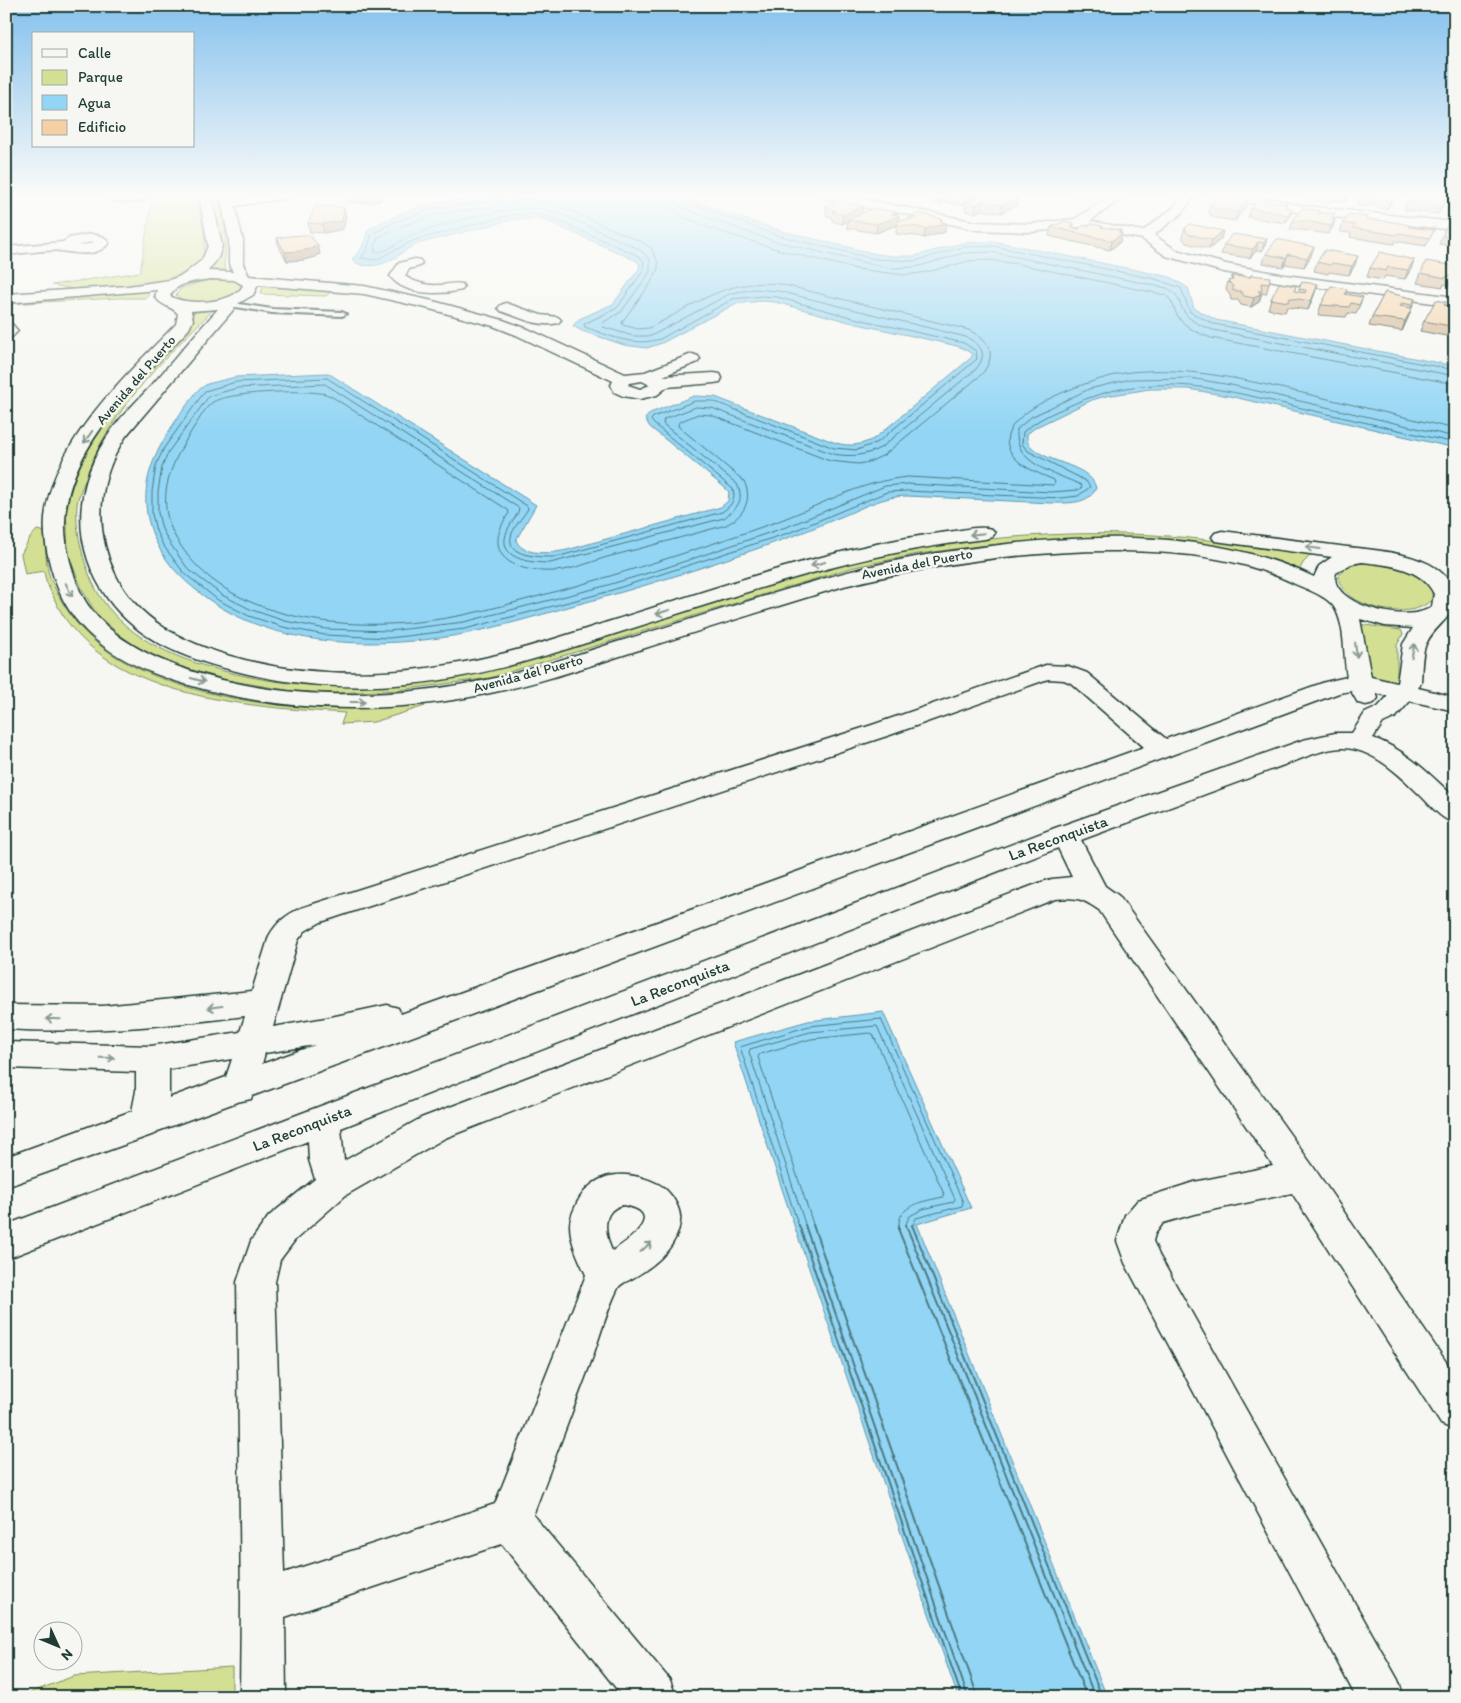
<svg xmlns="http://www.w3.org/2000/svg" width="1461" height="1703" viewBox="0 0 1461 1703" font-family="Itim,sans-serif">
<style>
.green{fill:#d3e093;stroke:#798e64}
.water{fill:#92d5f4;stroke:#6498a7}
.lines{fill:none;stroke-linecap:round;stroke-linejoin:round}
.shore-far1{stroke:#4d7a81;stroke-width:1}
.shore{stroke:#4d7a81;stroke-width:2}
.service-casing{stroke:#1f3d34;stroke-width:4}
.minor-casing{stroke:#1f3d34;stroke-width:3}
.service{fill:#f6f6f2;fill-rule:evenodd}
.minor{fill:#f6f6f2;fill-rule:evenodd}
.wall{fill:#d2b38d;stroke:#1f3d34}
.shaded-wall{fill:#ab9273;stroke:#1f3d34}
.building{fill:#f4d0a4;stroke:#1f3d34}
.oneway{stroke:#8a9a93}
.labels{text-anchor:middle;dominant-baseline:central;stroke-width:5;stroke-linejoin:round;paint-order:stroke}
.far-street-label{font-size:14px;fill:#1f3d34;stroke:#f6f6f2}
.street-label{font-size:16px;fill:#1f3d34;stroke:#f6f6f2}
</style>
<rect width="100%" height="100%" fill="#f6f6f2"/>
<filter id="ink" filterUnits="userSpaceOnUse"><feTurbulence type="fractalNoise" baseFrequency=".02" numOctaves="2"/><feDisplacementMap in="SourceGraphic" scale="10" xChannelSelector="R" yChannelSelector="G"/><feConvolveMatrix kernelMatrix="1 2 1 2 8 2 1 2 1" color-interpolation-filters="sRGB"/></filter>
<g filter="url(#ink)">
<path class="green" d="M153 194H195C200 214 209 238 202 259 192 286 112 292 87 291 75 290 64 287 52 285L140 272Z
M210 194H216C225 224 228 234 224 265L226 270H207C231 255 216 216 210 194Z
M208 280 236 281 242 288C234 303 187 308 176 295L181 288Z
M264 285 332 291 326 296 260 294Z
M147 291 149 292 147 298H119L6 304V302L15 300Z
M211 310H213C164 359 106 414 85 481 82 488 78 496 77 504 75 526 81 553 89 574 107 623 154 650 202 665 293 693 393 692 486 671 522 663 558 652 593 641 647 624 700 608 753 591 806 575 860 558 915 549 994 536 1074 531 1153 535 1203 538 1254 546 1304 552L1311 555 1303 563 1299 571 1268 560 1045 541 978 546 918 554 854 567 490 678 399 690 336 693 292 691 226 680 178 666 150 655 121 636 97 615 82 589 68 554 66 505 80 462 101 427 191 313Z
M37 530 45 532C46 545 45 564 50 577 56 593 69 615 81 628 141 695 288 713 373 708 389 707 406 704 422 702L425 706 374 722 341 724 345 713C250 707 96 698 53 596 49 588 45 580 44 571L25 574 21 554 30 538Z
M1363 563C1389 563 1416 569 1432 591V599C1413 623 1341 608 1338 576 1345 567 1352 565 1363 563Z
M1358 624 1401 630 1403 634 1397 645V677L1393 681H1383L1366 676Z
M232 1667V1697H19L74 1676Z"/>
<path class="water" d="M496 194H681L717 210 778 230 876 254 894 256H915L962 243 993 241 1170 277 1188 288 1194 308 1216 320 1455 366V448L1229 396 1188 389H1150L1106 396 1092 400 1036 427 1027 434V441C1039 464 1090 462 1096 488 1089 505 1066 503 1051 503L907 496C884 496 864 507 843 516 821 525 800 534 779 541 709 566 640 588 568 607 534 617 499 627 464 634 381 649 280 650 208 599 187 584 168 567 156 542 128 482 163 438 197 391L207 384 236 377 328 373 536 505 516 540C522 557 553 553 567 550L721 507 728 501 729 492 724 487 650 427 645 419 650 413 694 396 715 397 836 443C851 447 862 445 875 438L972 357V354L963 348 953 345 853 323 775 302 761 301 735 304 662 343 647 348 624 345 582 331 573 326 579 319 613 304 639 269 640 264 635 260 547 221 532 219 511 220 417 244C406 248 399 257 389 261 379 266 359 269 352 259L362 248 368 230C389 218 414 206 438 202 457 199 478 202 496 194Z
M883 1012 971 1208 917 1224 1107 1697H958L795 1228 733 1042 808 1021Z"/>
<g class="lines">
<path class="shore-far1" d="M496 194 494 200 488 202 434 208 394 222 372 234 367 250 361 258 375 260 415 240 510 215 533 214 549 217 637 255 644 261 643 271 617 308 584 324 585 327C610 336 634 347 660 339L733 299 762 296 777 297 854 318 964 343 976 351 977 359 878 442 857 450 834 448 713 401H695L653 417 651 420 654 424 733 489C736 500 731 506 722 512L556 557C541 557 503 558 512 533 516 524 523 517 528 509L527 506 327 378 236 382 205 391 164 448 156 465 152 492V514L156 531 163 545 184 573 218 600 249 616 283 627 325 635 389 638 465 629 603 593 791 532 887 492 907 491 1061 498 1078 496 1090 487 1086 481 1028 451 1022 444 1023 432C1037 420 1052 413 1069 406 1153 367 1225 390 1310 410 1359 421 1407 432 1455 443
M502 194 500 202 493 207 436 214 396 228 377 238 374 252C388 254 402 238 415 234 448 223 519 201 552 211 581 221 610 237 639 249L650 259V272L621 312 602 323 603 327 633 336H651L731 293 755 289 778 291 966 337C982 345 988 354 976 369L882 447C866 456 851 457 833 454L712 408 696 407 664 419 663 424 737 484C745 501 737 508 724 518L550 563C530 563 494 559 508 529 511 522 518 516 519 508L325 384 237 388 209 396 169 451 162 467 158 492V513L162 529 169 542 188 569 222 595 252 610 285 621 326 629 389 631 464 622 601 587 665 568 789 526 885 486 908 484 1051 492 1078 490 1082 488 1081 485C1054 472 1014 465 1017 429L1031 417 1089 389 1131 379 1190 378 1231 385 1455 437
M509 194 511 201 533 200 552 203 642 242 651 248 658 262V269L651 283 622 322 623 325 638 329 649 328C698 304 722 279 780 284L969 330C990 341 998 355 981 375L884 455 869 462 858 464 830 461 711 415 698 414 679 422 678 426 744 481C753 500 744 516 726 525 686 536 647 547 607 557 591 562 572 570 555 571 515 573 479 556 509 513L508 510 334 398C329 395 324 393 319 393 299 390 229 392 213 402 205 407 200 419 194 427 168 468 151 505 183 549 233 621 346 631 426 621 477 615 526 599 576 586 642 567 708 546 773 523 818 507 860 481 908 477L1053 485 1055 483 1054 480C1041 474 1025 469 1015 458 975 414 1103 375 1131 372 1191 366 1249 381 1307 394 1356 406 1406 417 1455 429
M666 194 671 208 686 218 712 229 783 251 856 269 905 275 927 272 969 261 990 260 1018 264 1165 295C1173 300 1173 307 1177 315 1185 328 1198 333 1211 338L1455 384
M674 194 675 201 679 206 713 220 774 241 874 265 893 268 916 267 964 253 992 252 1167 288C1182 297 1177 301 1185 313 1192 323 1203 326 1213 330L1455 376
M680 194 684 201 776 235 875 259 915 261 963 247 993 246 1155 279 1181 288 1190 312 1214 324 1455 370
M799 1227 740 1047 809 1026 881 1019 963 1202 962 1206 916 1218 912 1227
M806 1227 749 1052 750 1049 810 1032 877 1026 955 1199 953 1202 923 1209 910 1216 907 1221 906 1227
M814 1227 758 1057 760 1054 811 1039 870 1033 873 1034 944 1194 943 1197C926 1201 897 1204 899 1227"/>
<path class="shore" d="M799 1225 962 1697
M805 1225 968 1697
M813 1225 975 1689 976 1697
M899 1225V1231L1087 1697
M906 1225 1095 1697
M912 1225 1102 1697"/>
<defs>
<path id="service" d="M227 302 272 309 342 312 346 314 342 316 272 313 230 306 226 304Z"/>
<path id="minor" d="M110 194H152C142 205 124 203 111 200Z
M199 194H211L222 246 218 258 208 271 233 272 229 264V240L220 194H232L233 199 263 194H296L290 198 235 206 243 240V264L249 276 364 286 433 301 503 320 528 329 625 374 645 372 692 354 698 356 700 359 698 362 663 376 714 373 720 374 722 378 720 382 714 383 667 387 657 395 640 399 623 396 614 392 611 385 613 381 516 335 493 326 426 308 364 294 258 285 253 295 239 303 126 436C98 478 93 527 115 574 137 620 183 642 230 656 316 681 411 676 497 655 535 646 573 633 611 621 691 596 772 568 854 549 887 541 921 535 955 531 967 529 980 526 992 529L995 533 992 537 985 539C924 546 864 558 805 575 738 594 671 616 605 637 540 658 476 678 408 684 348 690 289 685 232 670 184 658 138 640 108 599 69 544 74 481 113 428 124 413 138 400 151 386 174 360 195 334 218 309L191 311 193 320 189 329C141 380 67 447 65 521 64 544 71 569 80 591 98 630 141 653 179 667 280 703 392 700 496 678 540 668 583 652 627 639 693 619 759 597 826 578 877 563 930 553 983 547 1091 533 1214 529 1314 577L1319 566 1332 557 1215 541 1212 537 1215 533 1222 531C1261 536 1300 541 1340 546 1369 550 1402 551 1429 564 1440 570 1454 582 1455 595 1456 617 1436 624 1427 642 1421 652 1422 671 1421 683L1418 688 1455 697V711L1410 701 1396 717 1383 723 1373 738C1405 749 1431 775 1455 798V823C1441 819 1432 807 1422 797 1401 776 1372 747 1341 748 1324 749 1308 756 1292 762L1081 840 1105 886 1119 896 1312 1165 1455 1375V1430L1441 1424 1292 1193 1194 1214 1163 1223 1155 1234 1153 1241 1159 1255 1398 1680 1404 1697H1356L1125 1263 1117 1241 1125 1215 1138 1200 1194 1182 1273 1166 1099 910C1082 898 1076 897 1055 899L445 1138 346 1195 295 1240 280 1260 275 1282 284 1573 495 1504 586 1275C579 1259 570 1242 570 1225 570 1217 574 1210 577 1203 594 1170 627 1169 658 1184 670 1190 682 1208 680 1222 677 1248 654 1266 633 1278 628 1281 621 1283 618 1288 607 1310 600 1336 592 1359 572 1411 553 1463 533 1515L670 1680 676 1697H623L502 1544 285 1617 286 1697H240L241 1602 237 1282 251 1241 269 1216 315 1179 309 1160 308 1141 6 1259V1225L1055 828 1303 740 1335 733H1352L1365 713 1378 707 1388 696 1376 693 1378 698 1374 703 1366 705 1358 703 1351 691 1339 693 252 1096 251 1099 237 1102 158 1131 157 1133 6 1187V1157L132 1111 136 1091V1072L6 1068V1042L151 1046 240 1032 245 1016C165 1026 86 1034 6 1029V1005L103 1006 252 991 269 936C277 922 286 915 301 908L872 725 1046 665 1068 666 1087 673 1166 739 1325 682 1347 677C1343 656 1346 626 1334 607 1327 596 1306 589 1295 584 1240 557 1182 552 1121 551 1027 550 935 564 844 586 775 607 707 628 639 650 591 665 544 682 495 692 391 715 287 714 185 684 134 669 81 643 59 591 50 569 43 542 45 517 53 442 126 375 176 324L178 314C172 306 161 306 155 297L157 290 6 303V294L128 286 169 280 183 275 202 260 208 246ZM211 279 234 280 243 285C236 304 185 306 170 296 176 282 198 281 211 279ZM642 381 650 385 640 389 628 385 629 383ZM1362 562C1388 565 1421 567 1434 594L1432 606C1411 626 1326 604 1336 573L1351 564ZM1360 619 1385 626 1413 628 1403 644 1397 683 1371 677ZM1048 679 1064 680 1071 683 1144 747 401 1014 398 1008 387 1005 326 1018 273 1027 298 940 305 931 321 922 890 735ZM1058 848 1072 877 1052 879 1042 882 421 1118 344 1161 341 1128ZM315 1045 262 1064 265 1053ZM232 1059 226 1077 169 1098V1069ZM623 1205C667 1212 631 1240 612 1251 605 1234 600 1210 623 1205Z
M820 194H839L977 222 1030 224 1075 219 1113 194H1128L1090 221 1143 231 1173 208 1183 194H1195L1182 213 1154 235 1176 250 1226 264 1285 275 1455 297V306L1285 283 1224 272 1166 256 1142 239 1078 227 1030 232 977 230 906 214 848 205 822 197Z
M1220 194H1245L1305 206 1455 222V230L1305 214 1226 198Z
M91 234 104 237 109 243C97 258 76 253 61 251 51 249 19 254 6 255V247L63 242 69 238ZM91 242 93 243 76 246Z
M415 259 420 260 422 263 420 266 409 269 405 276C413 282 428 286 439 285 447 285 454 282 462 284L464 287 462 290C441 295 404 296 390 276L399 263Z
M506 303 541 315 558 317 561 320 558 323C539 328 518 317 501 311L498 308 501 305Z
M6 322 12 324 18 331 12 337 6 339Z"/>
</defs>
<use href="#service" class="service-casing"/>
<use href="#minor" class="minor-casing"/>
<use href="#service" class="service"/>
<use href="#minor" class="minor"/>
</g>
<path class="wall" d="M347 194H383L380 201 361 203 348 202Z
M923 194H980V196H1019L1017 205 1001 213 982 210 975 213 965 211 966 202 969 201H968L964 205 945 202 940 204 929 201 930 195Z
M1071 194H1092L1087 196Z
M1283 194H1300L1299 196Z
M1311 194H1349L1345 202 1331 200 1329 203 1317 201 1318 198 1310 197Z
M1395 196 1387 209 1378 208V206L1369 205 1368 207 1356 205 1359 197Z
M1446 196 1443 205 1438 214 1404 210 1407 201Z
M1210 204 1246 206 1235 221 1211 217 1212 214 1208 213Z
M1287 204 1286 207 1290 217 1285 223 1248 217 1251 208Z
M826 206 862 213 896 212V215L899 216V221L910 219V216L942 219 941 221 945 232 924 238 917 236 896 234 897 225 876 233 847 228 848 221 842 224 832 221V218L826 215Z
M344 208 346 217 343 229 324 233 310 232 308 223Z
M1319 213 1335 218 1333 227 1328 234 1302 230H1290L1293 221Z
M1366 219 1409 227 1434 230 1426 246 1395 241 1394 244 1350 237 1351 233 1340 232 1343 223Z
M1102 226V227L1120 233V242L1110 250 1049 236 1051 227 1073 228 1079 229Z
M1446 227 1455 228V247L1439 244Z
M1185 228 1223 231 1221 239 1209 249 1186 243 1182 237Z
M277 238 320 254 316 255V257L303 260 287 261 279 247Z
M1267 239 1264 248 1262 251H1256L1250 258 1221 254 1224 245Z
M1325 250 1355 265 1349 275 1329 272 1328 274 1314 271 1317 262Z
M1266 254 1311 256 1304 267 1285 264 1283 267 1263 263Z
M1414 260 1411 269 1405 279 1385 276 1383 280 1367 277 1370 268Z
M1455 266V286L1444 284 1443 287 1417 283 1421 273Z
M1251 275 1269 284 1266 294 1262 293 1259 302 1251 307 1241 305 1238 300H1231L1230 295 1226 290 1228 281 1231 280 1232 276 1251 277Z
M1302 282 1315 293 1308 310 1287 307 1285 312 1268 309 1271 299 1296 286 1294 292H1298Z
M1385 292 1415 299 1408 318 1402 331 1369 326 1372 317Z
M1345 294 1363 297 1356 314 1348 313 1346 317 1318 315 1321 305Z
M1445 305 1455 307V335L1447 334 1446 336 1420 331 1424 321Z"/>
<path class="shaded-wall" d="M365 194H383L380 201 361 203 359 195Z
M944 194H946L945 202 940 204 941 196Z
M967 194H968V201L964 205 965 196Z
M973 194H980V199L972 202Z
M1347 194H1349L1345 202Z
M1394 194H1395V196L1387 209 1390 201Z
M1019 196 1017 205 1001 213 1002 205Z
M1446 196 1443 205 1438 214 1441 206Z
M1248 198 1246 206 1235 221 1237 212Z
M983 201 982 210 975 213 976 205Z
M863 206 862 214 848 220V221L842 224 843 215Z
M344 208 346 217 343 229 324 233 322 224Z
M1292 209 1290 217 1285 223 1288 215Z
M896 212V217L899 216V224L876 233 877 224Z
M1335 218 1333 227 1328 234 1331 226Z
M942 219 941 224 946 223 945 232 924 238 925 229 940 221Z
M1074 223 1073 231 1069 227Z
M1121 230 1120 235 1122 233 1120 242 1110 250 1112 241 1118 232Z
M1223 231 1221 239 1209 249 1212 240Z
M1267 239 1264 248 1262 251 1264 243Z
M1258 242 1256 251 1250 258 1253 249Z
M318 245 320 254 316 255V257L303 260 287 261 285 252Z
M1314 247 1311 256 1304 267 1307 258Z
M1288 254 1285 264 1283 267 1286 258Z
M1358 256 1355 265 1349 275 1352 266Z
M1414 260 1411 269 1405 279 1408 270Z
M1318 284 1315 293 1308 310 1311 301Z
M1261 293 1259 302 1251 307 1254 298Z
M1415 299 1408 318 1402 331 1405 321Z"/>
<path class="building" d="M952 194H967L965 196Z
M984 194H998L996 195 1002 197 1007 194 1019 196 1002 205 983 201 976 205 966 202Z
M1361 194H1394L1390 201 1381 200 1382 198 1372 196 1371 199 1359 197Z
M1412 194H1432L1446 196 1441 206 1407 201Z
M1217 196 1248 198 1237 212 1213 208 1216 205 1210 204Z
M839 200 863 206 843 215 832 212 836 211 826 206Z
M1258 200 1287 204 1285 207 1292 209 1288 215 1251 208Z
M327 206 344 208 342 221 322 224 308 223 315 207Z
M873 208 896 212 892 214 899 216 877 224 848 220Z
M1302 208 1320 211 1318 213H1335L1332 218H1335L1331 226 1304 221H1293Z
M919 213 942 219 940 221 946 223 925 229 918 227 897 225 898 221 916 218 910 216Z
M1349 214 1367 217 1366 219 1394 222 1409 225 1408 227 1434 230 1430 238 1398 233 1397 235 1353 228 1355 225 1343 223Z
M1065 221 1074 223 1069 227 1079 229 1084 225 1088 226 1091 224 1102 226 1101 227 1121 230 1118 232 1122 233 1112 241 1051 227Z
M1190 224 1223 231 1212 240 1188 234 1185 228Z
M1446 227 1455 228V237L1443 236Z
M1232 234 1267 239 1264 243 1258 242 1253 249 1224 245Z
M302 235H309L318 245 313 246 314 248 301 251 285 252 277 238 289 236Z
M1277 239 1314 247 1307 258 1288 254 1286 258 1266 254Z
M1325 250 1358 256 1352 266 1332 263 1330 265 1317 262Z
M1380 252 1414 260 1408 270 1388 267 1386 271 1370 268Z
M1426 261 1455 266V276L1448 275 1446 278 1421 273Z
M1251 275 1270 277 1269 284 1261 283 1262 291H1258L1261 293 1254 298 1244 296 1240 291H1233V286L1228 281 1233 280 1232 276 1251 277Z
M1302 282 1318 284 1311 301 1290 298 1288 302 1271 299 1279 283 1296 286 1294 291 1305 293 1306 290 1299 289Z
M1331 286 1347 289 1345 294 1363 297 1359 305 1351 303 1349 307 1321 305Z
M1385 292 1415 299 1412 305 1402 303 1400 306 1412 308 1405 321 1372 317Z
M1436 300 1446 302 1444 305 1455 307V325L1451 324 1450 326 1424 321Z"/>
<defs><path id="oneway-shaft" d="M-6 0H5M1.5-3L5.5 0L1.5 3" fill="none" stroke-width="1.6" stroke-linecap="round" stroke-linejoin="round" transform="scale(1.25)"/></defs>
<g class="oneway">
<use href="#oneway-shaft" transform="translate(88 437) rotate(125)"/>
<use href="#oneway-shaft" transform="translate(977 534) rotate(174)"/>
<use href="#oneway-shaft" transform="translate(1313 548) rotate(-172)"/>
<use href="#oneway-shaft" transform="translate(818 564) rotate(164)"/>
<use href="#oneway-shaft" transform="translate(69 590) rotate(64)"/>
<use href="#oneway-shaft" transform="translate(663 612) rotate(163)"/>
<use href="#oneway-shaft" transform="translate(1356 650) rotate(83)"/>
<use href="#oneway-shaft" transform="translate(1413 651) rotate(-78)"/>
<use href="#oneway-shaft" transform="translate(198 680) rotate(16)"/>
<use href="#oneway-shaft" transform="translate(358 702)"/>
<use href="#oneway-shaft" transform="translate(215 1007) rotate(173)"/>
<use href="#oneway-shaft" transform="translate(53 1019) rotate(-178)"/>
<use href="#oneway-shaft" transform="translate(107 1058) rotate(1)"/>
<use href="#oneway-shaft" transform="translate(646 1247) rotate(-42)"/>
</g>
</g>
<linearGradient id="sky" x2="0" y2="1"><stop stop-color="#85c1ed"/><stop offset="0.45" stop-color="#fbfbf9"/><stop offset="1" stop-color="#fbfbf9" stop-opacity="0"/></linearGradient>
<rect width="1461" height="433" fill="url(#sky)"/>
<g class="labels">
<g class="far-street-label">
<text transform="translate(136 380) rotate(-49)">Avenida del Puerto</text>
<text transform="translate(917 564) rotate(-11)">Avenida del Puerto</text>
<text transform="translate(528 674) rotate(-15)">Avenida del Puerto</text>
</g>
<g class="street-label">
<text transform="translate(1058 838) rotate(-20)">La Reconquista</text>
<text transform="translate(680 983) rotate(-21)">La Reconquista</text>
<text transform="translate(302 1128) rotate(-21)">La Reconquista</text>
</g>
</g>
<rect width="1461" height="1703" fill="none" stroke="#f6f6f2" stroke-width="25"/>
<rect x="12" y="12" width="1436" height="1678" fill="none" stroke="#1f3d34" stroke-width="2" filter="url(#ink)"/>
<rect x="32" y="32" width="162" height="115" fill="#f6f6f2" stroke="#a0aca6"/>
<rect x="42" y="49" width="25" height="8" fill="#f6f6f2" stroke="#a0aca6"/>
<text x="78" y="58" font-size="15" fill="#1f3d34">Calle</text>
<rect x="42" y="70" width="25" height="15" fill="#d3e093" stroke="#a0aca6"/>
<text x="78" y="82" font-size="15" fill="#1f3d34">Parque</text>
<rect x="42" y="95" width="25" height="15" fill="#92d5f4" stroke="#a0aca6"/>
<text x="78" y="108" font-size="15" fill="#1f3d34">Agua</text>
<rect x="42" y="120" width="25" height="15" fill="#f4d0a4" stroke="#a0aca6"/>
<text x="78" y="132" font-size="15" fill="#1f3d34">Edificio</text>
<g transform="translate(58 1646) rotate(134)"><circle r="24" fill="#f6f6f2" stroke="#a0aca6"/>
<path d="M0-4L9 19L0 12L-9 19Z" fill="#1f3d34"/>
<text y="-8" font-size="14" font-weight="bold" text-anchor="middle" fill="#1f3d34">N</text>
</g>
</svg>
